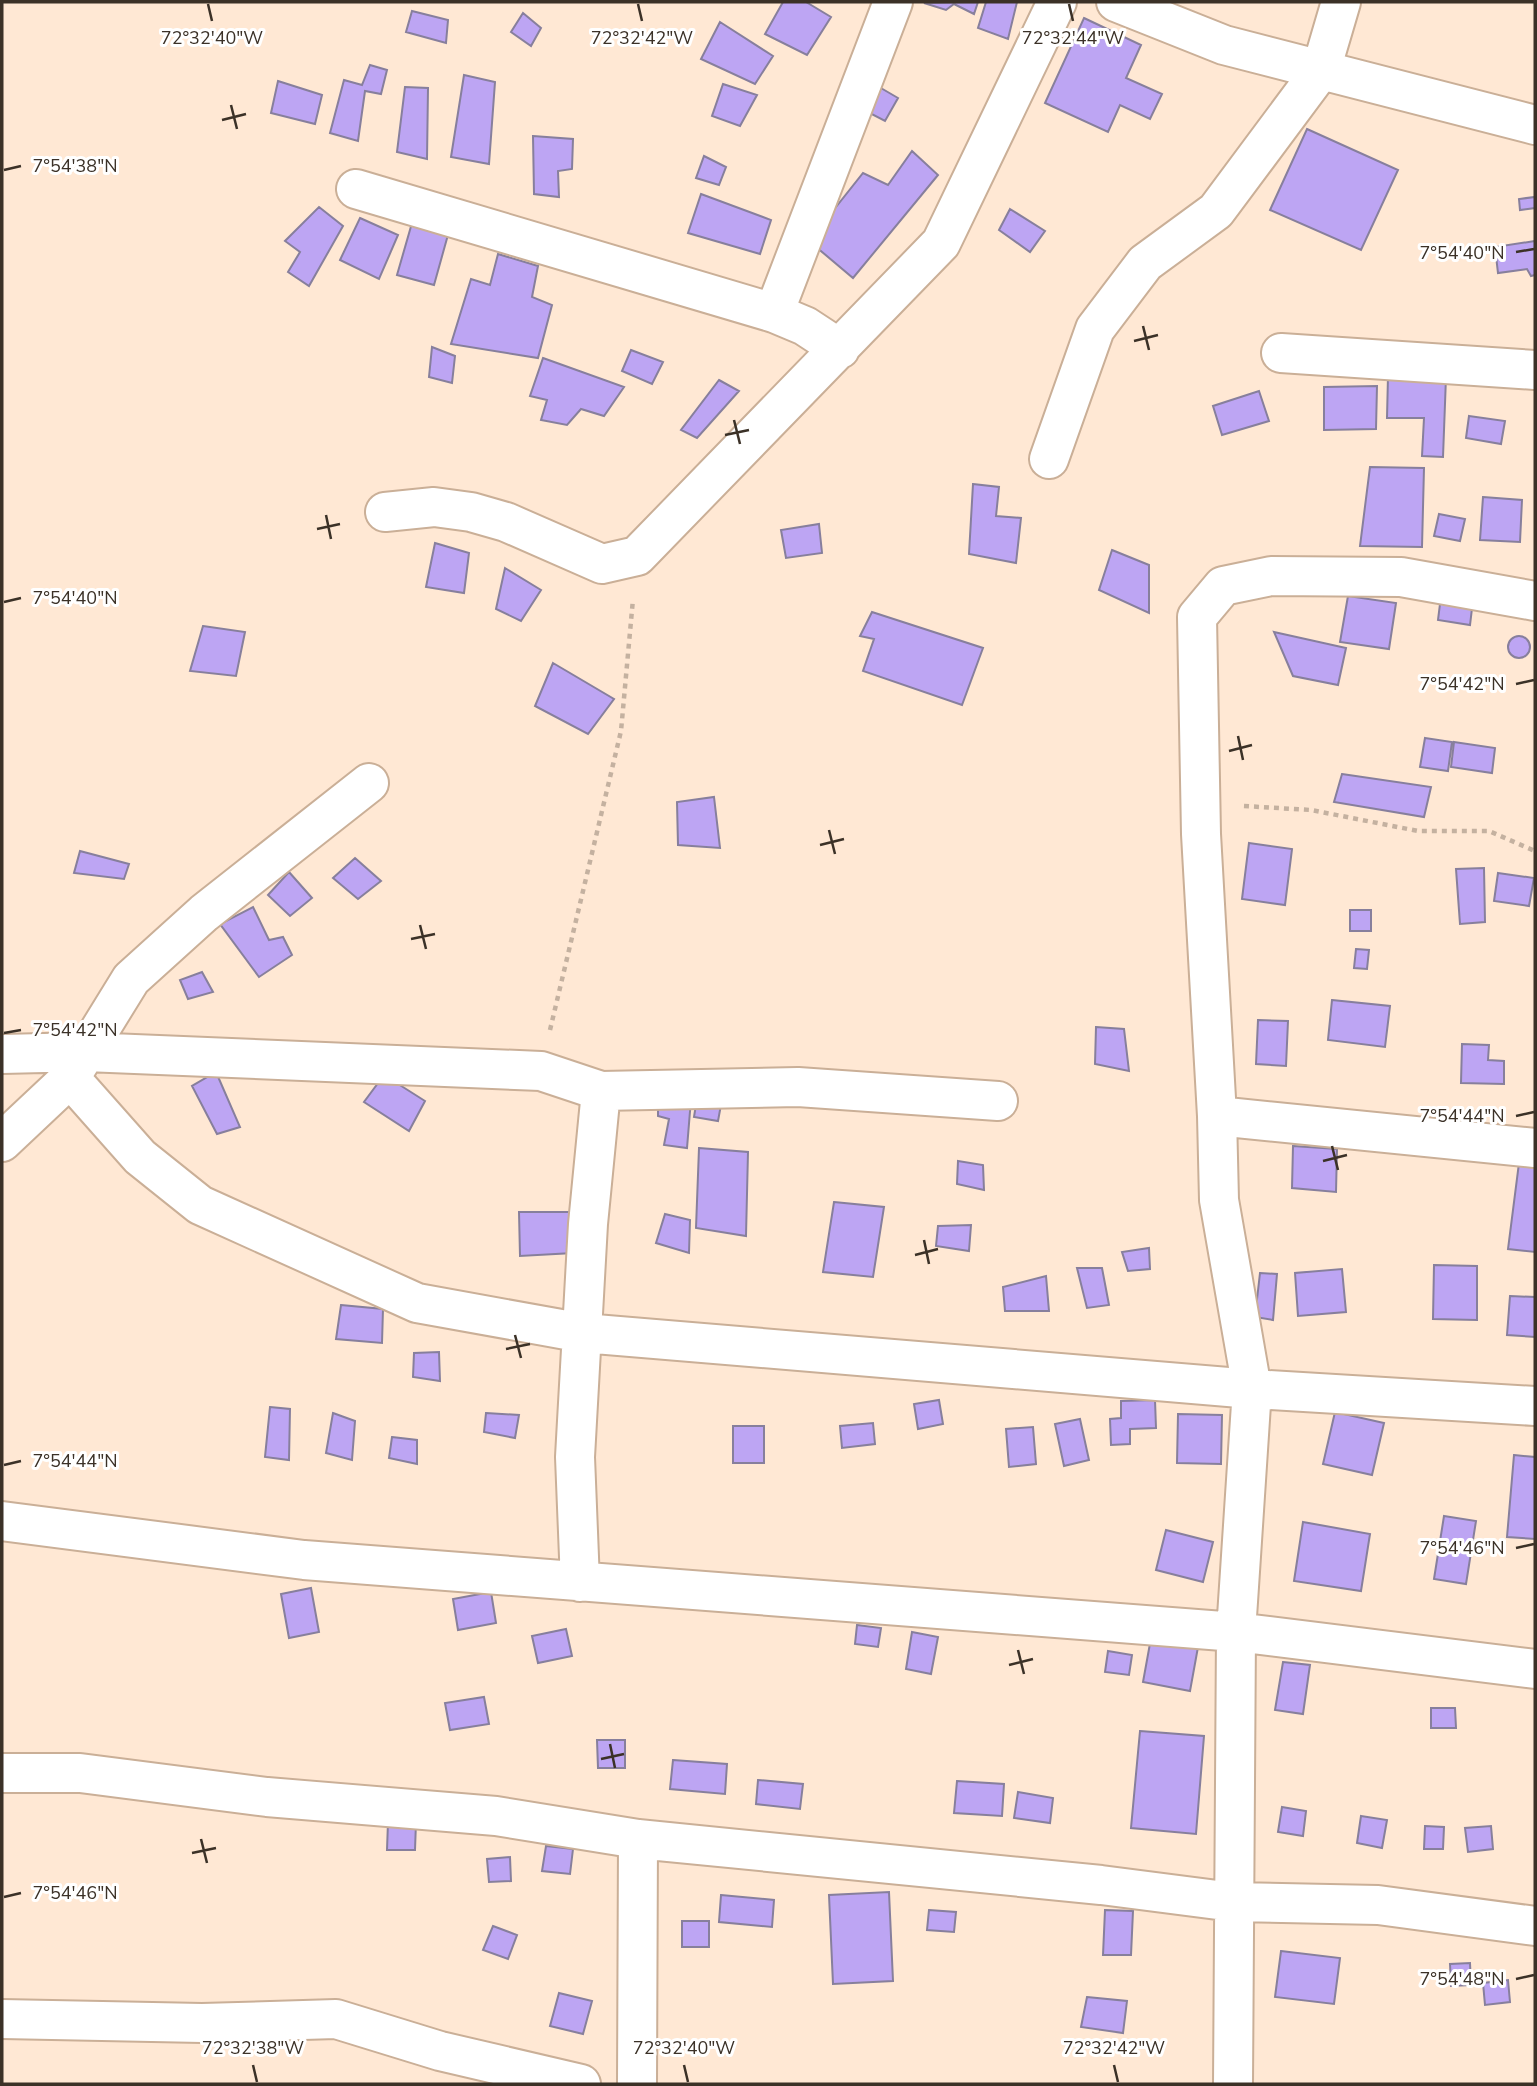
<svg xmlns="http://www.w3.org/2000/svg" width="1537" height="2086" viewBox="0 0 1537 2086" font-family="'Nunito Sans',sans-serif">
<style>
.building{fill:#bda5f3;stroke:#877f9c;stroke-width:2}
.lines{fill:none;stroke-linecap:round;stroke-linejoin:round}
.street-casing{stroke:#caaf97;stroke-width:42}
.path{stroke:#c4b1a0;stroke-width:4.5;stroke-dasharray:5 5;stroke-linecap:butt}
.street{stroke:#fff;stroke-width:38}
.ticks{fill:none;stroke:#3b3127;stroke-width:2.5}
.ticks-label{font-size:18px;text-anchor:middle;fill:#3b3127;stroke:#fff;stroke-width:6;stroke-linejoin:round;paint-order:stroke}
</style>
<rect width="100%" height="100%" fill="#ffe8d4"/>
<path class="building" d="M783 2H806L831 17 807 55 765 34Z
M978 2 974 14 954 4 946 10 924 3Z
M986 2H1017L1008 39 978 28Z
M412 11 448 20 446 43 406 32Z
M523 13 541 28 531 46 511 32Z
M1084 18 1141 45 1126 78 1162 94 1150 119 1120 105 1108 132 1045 103Z
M720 22 773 56 755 84 701 59Z
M370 65 387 70 381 94 365 91 358 141 330 133 344 80 362 85Z
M464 75 495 82 489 164 451 157Z
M278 81 322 95 315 124 271 113Z
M723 84 757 95 740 126 712 116Z
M874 84 898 98 885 121 862 109Z
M405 87 428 88 427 159 397 152Z
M1307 129 1398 170 1361 250 1270 210Z
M533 136 573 139 572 169 558 171 559 197 534 194Z
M912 151 938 175 853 278 809 241 863 173 888 185Z
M704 156 726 167 719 185 696 178Z
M701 194 771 220 760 254 688 233Z
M1535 197V208L1520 210 1519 199Z
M319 207 343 226 309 286 288 272 300 252 285 241Z
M1010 209 1045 231 1030 252 999 230Z
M414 216 451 224 434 285 397 275Z
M360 218 398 235 379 279 340 260Z
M1535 241V275L1531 276 1527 269 1498 273 1495 247Z
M498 254 538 266 532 297 552 305 538 358 451 344 471 279 490 285Z
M432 347 455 356 452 383 429 377Z
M631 350 663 362 652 384 622 371Z
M543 358 624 387 604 416 581 409 567 425 541 420 547 400 530 396Z
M1388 376 1446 377 1443 457 1422 456 1424 418H1387Z
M719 380 739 391 697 438 681 430Z
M1377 386 1376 429 1324 430V387Z
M1259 391 1269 421 1222 435 1213 406Z
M1469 416 1505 421 1501 444 1466 438Z
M1370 467 1424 468 1422 547 1360 546Z
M973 484 999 487 996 516 1021 518 1016 563 969 554Z
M1483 497 1522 500 1520 542 1480 540Z
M1439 514 1465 519 1460 541 1434 536Z
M819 524 822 553 786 558 781 530Z
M435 543 469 553 464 593 426 587Z
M1112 550 1149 565V613L1099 590Z
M505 568 541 590 521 621 496 609Z
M1348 596 1396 603 1389 649 1340 642Z
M1441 596 1473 600 1470 625 1438 620Z
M872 612 983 648 962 705 863 671 874 639 860 636Z
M203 626 245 632 236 676 190 671Z
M1274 632 1346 648 1338 685 1293 676Z
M1508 647a11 11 0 1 1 22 0a11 11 0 1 1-22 0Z
M553 663 614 699 588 734 535 706Z
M1425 738 1452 742 1448 771 1420 767Z
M1454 742 1495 748 1492 773 1451 767Z
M1342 774 1431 787 1424 817 1334 802Z
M714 797 720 848 678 845 677 802Z
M1249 843 1292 849 1285 905 1242 899Z
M80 851 129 864 124 879 74 873Z
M355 858 381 881 358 899 333 878Z
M1484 868 1485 922 1460 924 1456 869Z
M289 872 312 898 290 916 268 895Z
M1498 873 1534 878 1529 906 1494 901Z
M253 907 269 940 283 937 292 955 259 977 220 924Z
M1350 910H1371V931H1350Z
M1356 949 1369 950 1367 969 1354 968Z
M202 972 213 992 188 999 180 980Z
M1332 1000 1390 1006 1385 1047 1328 1040Z
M1258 1020 1288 1021 1286 1066 1256 1064Z
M1096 1027 1124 1029 1129 1071 1095 1064Z
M1462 1044 1489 1045 1488 1060 1504 1061V1084L1461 1083Z
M216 1072 240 1127 217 1134 192 1086Z
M384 1075 425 1101 409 1131 364 1102Z
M698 1092 723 1094 718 1121 694 1117Z
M658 1099H691L687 1148 664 1145 669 1119 658 1116Z
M1293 1146 1337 1149 1336 1192 1292 1188Z
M699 1148 748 1152 746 1236 696 1228Z
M1520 1155 1535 1156V1252L1508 1249Z
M958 1161 983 1165 984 1190 957 1184Z
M834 1202 884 1207 873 1277 823 1272Z
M519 1212H573V1253L520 1256Z
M665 1214 690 1220 689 1253 656 1243Z
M971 1225 969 1251 936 1246 938 1226Z
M1149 1248 1150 1269 1128 1271 1122 1252Z
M1434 1265 1477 1266V1320L1433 1319Z
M1077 1268H1102L1109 1305 1087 1308Z
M1342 1269 1346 1312 1298 1316 1295 1273Z
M1260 1273 1277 1274 1273 1320 1255 1317Z
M1046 1276 1049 1311H1005L1003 1287Z
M1510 1296 1535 1297V1337L1507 1335Z
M341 1305 383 1309 382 1343 336 1339Z
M439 1352 440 1381 413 1377 414 1353Z
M939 1400 943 1424 918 1429 914 1404Z
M1155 1400 1156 1428 1130 1429V1444L1111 1445 1110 1419 1121 1418V1401Z
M270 1407 290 1409 289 1460 265 1457Z
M1335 1412 1384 1423 1372 1475 1323 1464Z
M333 1413 355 1421 352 1460 326 1453Z
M486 1413 519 1415 515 1438 484 1432Z
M1178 1414 1222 1415 1221 1464 1177 1463Z
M1080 1419 1089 1460 1064 1466 1055 1424Z
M873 1423 875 1444 842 1448 840 1426Z
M733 1426H764V1463H733Z
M1033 1427 1036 1464 1009 1467 1006 1429Z
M392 1437 417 1440V1464L389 1458Z
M1514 1455 1535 1457V1539L1507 1537Z
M1444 1516 1476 1521 1466 1584 1434 1579Z
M1303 1522 1370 1534 1361 1591 1294 1581Z
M1166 1530 1213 1542 1203 1582 1156 1570Z
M311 1588 319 1632 289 1638 281 1594Z
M491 1592 496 1623 458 1630 453 1599Z
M857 1625 881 1628 878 1647 855 1644Z
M566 1629 572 1656 538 1663 532 1636Z
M912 1632 938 1637 931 1674 906 1669Z
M1151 1638 1198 1647 1190 1691 1143 1682Z
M1108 1651 1132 1655 1129 1675 1105 1672Z
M1283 1662 1310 1665 1303 1714 1275 1710Z
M484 1697 489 1724 450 1730 445 1703Z
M1431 1708H1455L1456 1728H1431Z
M1140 1731 1204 1736 1196 1834 1131 1828Z
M597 1740H625V1768H598Z
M673 1760 727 1764 725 1794 670 1789Z
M758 1780 803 1784 800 1809 756 1804Z
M957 1781 1004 1784 1002 1816 954 1813Z
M1018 1792 1053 1798 1050 1823 1014 1818Z
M1282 1807 1306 1811 1303 1836 1278 1832Z
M1361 1816 1387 1820 1382 1848 1357 1843Z
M388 1822H416L415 1850H387Z
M1425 1826 1444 1827 1443 1849H1424Z
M1491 1826 1493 1849 1468 1852 1465 1828Z
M546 1846 573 1849 570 1874 542 1871Z
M510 1857 511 1881 489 1882 487 1859Z
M889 1892 893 1981 833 1984 829 1895Z
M721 1895 774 1900 772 1927 719 1922Z
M929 1910 956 1912 954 1932 927 1930Z
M1105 1910 1133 1911 1131 1955H1103Z
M682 1921H709V1947H682Z
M493 1926 517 1935 508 1959 483 1950Z
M1281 1951 1340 1958 1334 2004 1275 1997Z
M1470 1963 1471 1985 1451 1986 1450 1964Z
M1508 1980 1510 2002 1485 2005 1483 1983Z
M559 1993 592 2001 583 2034 550 2026Z
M1087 1997 1127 2001 1123 2033 1081 2027Z"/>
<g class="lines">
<defs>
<path id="street" d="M1116 2 1224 45 1535 125
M356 189 774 313 805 326 840 349
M774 313 893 2
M1281 353 1535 370
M1049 459 1095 329 1145 263 1216 211 1321 70 1341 2
M385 512 434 507 471 512 506 522 602 564 637 556 941 243 1057 2
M2 1054 86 1052 541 1071 601 1091 798 1087 998 1101
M70 1078 140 1157 200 1205 417 1303 583 1333 1252 1389 1535 1406
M1217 1116 1535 1148
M2 1142 70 1078 131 979 204 913 369 783
M2 1521 304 1560 1236 1632 1535 1669
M580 1582 575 1457 588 1224 601 1091
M2 1773H80L267 1797 496 1816 638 1839 1101 1885 1233 1902 1378 1905 1535 1926
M2 2019 202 2023 336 2019 440 2051 581 2084
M637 2084 638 1839
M1233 2084 1236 1632 1252 1389 1219 1200 1217 1116 1201 834 1197 617 1223 586 1271 576 1401 577 1535 601"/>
</defs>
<use href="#street" class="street-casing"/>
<path class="path" d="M1244 806 1311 810 1418 831H1489L1535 851
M550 1030 621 731 633 599"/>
<use href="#street" class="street"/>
</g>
<path class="ticks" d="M208 4 212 21M638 4 642 21M1069 4 1073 21M231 105 237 129M222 120 246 114M4 170 21 166M1516 252 1534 249M1143 326 1149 350M1134 341 1158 335M734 420 740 444M725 435 749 430M326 515 331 539M317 529 340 524M4 602 21 598M1516 684 1534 680M1238 736 1243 760M1229 751 1252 745M829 830 835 854M820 845 844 839M420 925 426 949M411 939 435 934M4 1033 21 1030M1516 1116 1534 1112M1332 1146 1338 1170M1323 1161 1347 1155M924 1240 929 1264M915 1255 938 1249M515 1335 521 1358M506 1349 530 1344M4 1465 21 1461M1516 1548 1534 1544M1018 1650 1024 1674M1009 1665 1033 1659M610 1744 615 1768M601 1759 624 1754M201 1839 207 1863M192 1853 216 1848M4 1897 21 1893M1516 1979 1534 1975M253 2065 257 2082M684 2065 688 2082M1114 2065 1118 2082"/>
<g class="ticks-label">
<text x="212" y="44">72°32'40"W</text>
<text x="642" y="44">72°32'42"W</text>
<text x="1073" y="44">72°32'44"W</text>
<text x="75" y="172">7°54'38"N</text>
<text x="1462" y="259">7°54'40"N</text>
<text x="75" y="604">7°54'40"N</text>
<text x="1462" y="690">7°54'42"N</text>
<text x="75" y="1036">7°54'42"N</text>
<text x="1462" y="1122">7°54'44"N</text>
<text x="75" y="1467">7°54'44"N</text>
<text x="1462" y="1554">7°54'46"N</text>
<text x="75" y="1899">7°54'46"N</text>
<text x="1462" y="1985">7°54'48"N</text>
<text x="253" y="2054">72°32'38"W</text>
<text x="684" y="2054">72°32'40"W</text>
<text x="1114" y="2054">72°32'42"W</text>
</g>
<rect width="1537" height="2086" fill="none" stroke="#3b3127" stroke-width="7"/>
</svg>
